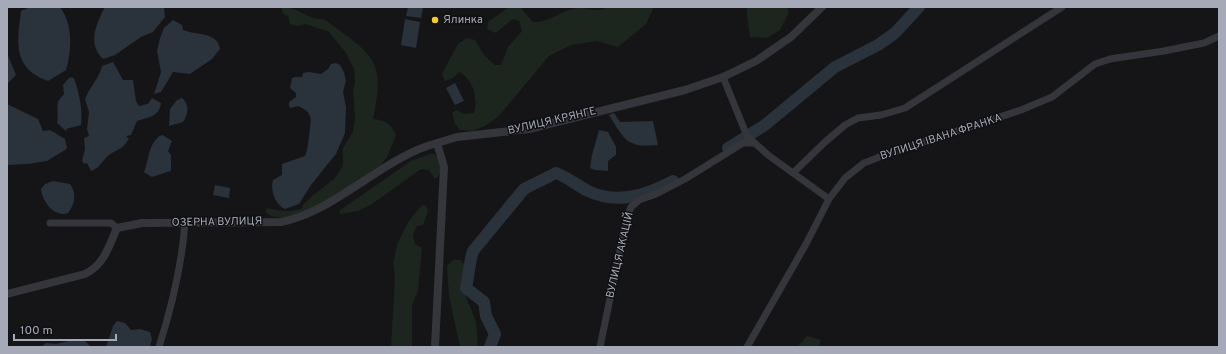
<svg xmlns="http://www.w3.org/2000/svg" width="1226" height="354" viewBox="0 0 1226 354" font-family="Overpass,sans-serif">
<style>
.green{fill:#1c251e}
.water{fill:#2a323b}
.lines{fill:none;stroke-linecap:round;stroke-linejoin:round}
.river{stroke:#2a323b;stroke-width:12}
.minor{stroke:#35363c;stroke-width:7}
.tertiary{stroke:#35363c;stroke-width:8}
.poi-dot{fill:#fbcc28;stroke:#101012;stroke-width:1.5}
.labels{text-anchor:middle;dominant-baseline:central;stroke-width:3;stroke-linejoin:round;paint-order:stroke}
.poi-label{font-size:11px;fill:#a6a9b8;stroke:#101012;text-anchor:start}
.street-label{font-size:11px;fill:#a6a9b8;stroke:#101012}
</style>
<rect width="100%" height="100%" fill="#151517"/>
<path class="green" d="M281 7C301 7 308 21 324 19 370 54 387 56 373 119 385 120 391 124 396 135L387 157 381 165C362 177 285 237 265 211L267 208C280 211 291 213 302 208L303 205 312 196 334 179 343 166V148L353 132 355 118 353 92 355 81 354 69 346 53 329 32 305 24 297 26 290 24 288 16 283 14Z
M509 7H520L533 22C550 23 562 9 579 8 588 8 599 13 607 7H654L646 24 618 47 597 41 571 45 549 56 499 116 485 126 472 131 460 130 455 124 452 113 457 110 463 114 474 113C478 100 474 79 459 72L453 78 445 81 442 74 458 44 467 38 475 40 485 56 495 65H501L508 47 522 31 519 21 513 19 496 33 487 29 488 22Z
M747 7H787L789 12 780 30 767 38 750 37 747 15Z
M433 153C441 160 444 168 437 178H434L429 170 421 169 372 204 358 211 340 214 339 211 411 161Z
M422 205 426 206 428 211 423 225 417 226 413 235 415 244 422 248 418 290 412 305V347H391L395 277 393 264 397 245 408 222Z
M453 260H460L465 265V294L476 322 478 347H460L449 296 447 266Z
M807 336 821 340 819 346 797 347Z"/>
<path class="water" d="M30 7H60C73 24 72 50 66 70L48 81C12 68 17 42 21 11Z
M105 7H164L165 17 153 32 141 37 115 55 103 59C87 44 96 24 105 7Z
M408 7 423 8 421 18 406 16Z
M405 19 420 22 416 48 401 45Z
M173 20 182 25 183 30C195 35 218 32 220 49L212 59 190 74 173 72 161 92 154 94 161 72 157 51 160 38 164 28Z
M7 53 16 75 7 84Z
M113 62 123 80H133L136 101 139 106 148 104 152 98 161 103C159 117 149 117 137 121L131 135 126 136 129 139C121 150 122 147 112 153 103 158 101 168 91 171L87 163 84 164 82 161 85 149 84 138 89 136 87 129 89 112 85 99C90 86 99 79 102 66Z
M336 63 340 65 344 72 346 81 343 92 346 107 345 133 336 154 311 185 299 204 285 209C275 205 270 190 273 180L282 175V164L305 156C308 149 308 143 309 136 310 121 316 114 298 106L291 108 289 107V102L296 97V93L290 88 292 78 295 77H302L303 73 309 72 321 74 328 69 331 64Z
M70 77 74 78C79 93 83 109 81 125L66 129 67 132 57 123C59 116 56 109 58 102 59 99 62 97 64 94L63 85Z
M455 83 464 101 455 105 446 88Z
M182 98C190 105 188 114 183 122L169 126 170 109 177 100Z
M7 104 38 119 43 131 50 130 65 139 67 148 65 150 47 161 28 164 7 165Z
M614 113 620 122 653 121 658 145C626 148 625 140 609 115Z
M599 130 608 132 616 147V155L608 161V171L595 170 590 168 592 155Z
M163 135 172 141 168 151 171 155V171L152 177 144 172C149 159 148 146 159 136Z
M53 181 70 184C77 193 75 204 68 213 55 218 42 202 41 189L45 184Z
M215 185 230 188 229 198 213 195Z
M117 321 125 323 131 330 140 329 150 332 152 339 150 347H106L113 326Z
M76 339 85 341 91 347H41L46 343 56 344Z"/>
<g class="lines">
<path class="river" d="M728 148 765 125 835 67 878 45 895 33 919 7
M490 347 495 334 486 316 484 302 466 288C469 275 469 263 473 251L524 189 556 173C569 178 576 185 588 191 617 205 647 195 673 181"/>
<path class="minor" d="M723 77 747 136 768 155 829 199
M793 173 825 142 845 125 858 118 881 115 905 108 1062 7
M50 223H111L117 228
M159 347C172 306 182 265 185 222
M600 347 626 221 631 207 639 200 656 194 685 179 743 143H754
M747 347 806 244 829 199 845 178 864 163 882 156 1021 110 1052 97 1095 64 1110 59 1164 51 1204 43 1219 36"/>
<path class="tertiary" d="M7 294 85 274C104 265 109 246 117 228L142 223 281 222C335 212 383 157 437 143
M435 347 444 167 437 143 457 137 529 129 685 90 723 77 756 61 791 37 822 7"/>
</g>
<circle class="poi-dot" cx="435" cy="20" r="4"/>
<g class="labels">
<g class="poi-label">
<text x="443" y="20">Ялинка</text>
</g>
<g class="street-label">
<text transform="translate(552 121) rotate(-13)">ВУЛИЦЯ КРЯНГЕ</text>
<text transform="translate(941 137) rotate(-18)">ВУЛИЦЯ ІВАНА ФРАНКА</text>
<text transform="translate(217 222) rotate(-1)">ОЗЕРНА ВУЛИЦЯ</text>
<text transform="translate(620 255) rotate(-77)">ВУЛИЦЯ АКАЦІЙ</text>
</g>
</g>
<rect width="1226" height="354" fill="none" stroke="#a6a9b8" stroke-width="16"/>
<path d="M14 334v6h102v-6" fill="none" stroke="#a6a9b8" stroke-width="2"/>
<text x="20" y="334" font-size="12" fill="#a6a9b8" stroke="#101012" stroke-width="3" paint-order="stroke">100 m</text>
</svg>
